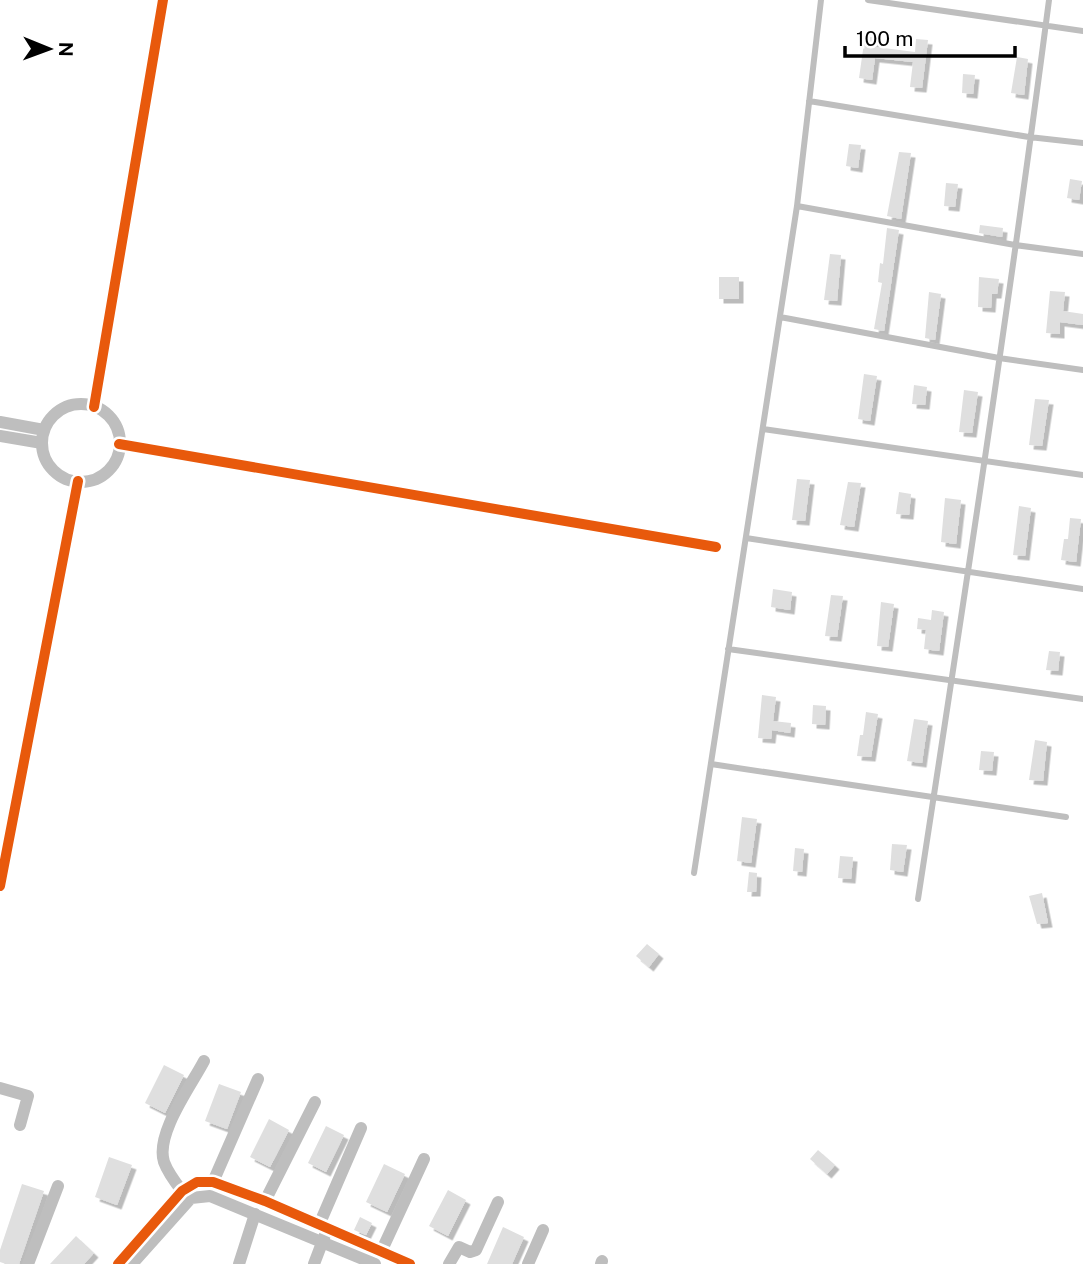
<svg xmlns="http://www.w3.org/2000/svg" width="1083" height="1264" viewBox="0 0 1083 1264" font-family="'Public Sans',sans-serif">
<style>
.building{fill:#dfdfdf;filter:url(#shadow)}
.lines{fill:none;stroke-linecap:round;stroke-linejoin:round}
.lane{stroke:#bebebe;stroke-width:6}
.street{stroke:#bebebe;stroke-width:12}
.cycleway-casing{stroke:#fff;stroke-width:15}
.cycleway{stroke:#e8590c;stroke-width:10}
</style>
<defs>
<filter id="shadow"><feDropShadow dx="4.5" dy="4.5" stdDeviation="0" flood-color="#0004"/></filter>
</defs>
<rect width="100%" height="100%" fill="#fff"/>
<path class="building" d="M865 36 877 38 876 47 915 52 916 39 928 40 922 88 910 87 913 62 875 58 872 80 859 78Z
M1017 57 1028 59 1024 95 1011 93Z
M963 74 975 75 973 94 962 93Z
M849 144 861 145 858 168 846 166Z
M899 152 911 153 901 219 887 216Z
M1070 179 1082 181 1079 200 1067 198Z
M946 183 958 184 955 207 944 206Z
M980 225 1003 228 1002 237 979 233Z
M887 228 899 230 884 331 874 329 882 283 878 282 880 263 883 264Z
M830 254 841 255 837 301 824 300Z
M719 277H739V299H719Z
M979 277 999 279 997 294H992L991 308 978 307Z
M1050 291 1065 292 1063 311 1083 314V325L1060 322V334L1046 333Z
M929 292 941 294 935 340 925 338Z
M864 374 877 376 870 421 858 419Z
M914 385 927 387 925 405 912 404Z
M964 390 978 392 972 433 959 432Z
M1035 399 1049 400 1042 446 1029 445Z
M797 479 810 480 805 521 792 520Z
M848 482 861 483 854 527 840 525Z
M899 492 911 494 909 515 896 514Z
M945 498 961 500 956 544 941 542Z
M1019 506 1031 508 1025 556 1013 555Z
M1070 518 1081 519 1076 562 1061 560 1064 539H1068Z
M773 589 792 592 790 610 771 607Z
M831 595 843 596 837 637 825 636Z
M881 602 894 604 888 647 877 646Z
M932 610 944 612 939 651 924 649 926 630 917 629 918 618 931 620Z
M1049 651 1060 652 1058 671 1046 670Z
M762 695 776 697 773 721 791 723 790 733 772 730 771 739 758 738Z
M813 705 826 706 825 725 812 724Z
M866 712 878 714 871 757 857 756 860 735H863Z
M914 719 928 721 922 763 907 761Z
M1035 740 1047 742 1043 781 1029 780Z
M981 751 994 752 992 771 979 770Z
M742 817 757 819 751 863 737 861Z
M892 844 907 845 903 872 890 870Z
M795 848 804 849 802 872 793 871Z
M840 856 853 857 851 879 838 878Z
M749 872 757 873 756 892H747Z
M1042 893 1048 923 1037 924 1029 896Z
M647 944 659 954 649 967 636 956Z
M164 1065 184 1075 165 1113 145 1103Z
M219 1084 241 1092 227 1129 205 1121Z
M269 1119 289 1130 270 1167 250 1157Z
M326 1126 344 1135 326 1172 308 1163Z
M818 1150 835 1165 827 1174 810 1159Z
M109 1157 132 1165 117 1205 95 1197Z
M384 1164 405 1174 387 1212 366 1202Z
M22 1184 44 1191 19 1264H6L0 1262V1250Z
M448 1190 466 1200 448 1236 429 1226Z
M360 1217 372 1223 366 1235 354 1230Z
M503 1227 524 1237 512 1264H487Z
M76 1236 94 1253 84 1264H50Z"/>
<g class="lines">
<path class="lane" d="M868 0 1083 31
M809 101 1029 137 1083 143
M797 206 1015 245 1083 254
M780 317 999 358 1083 370
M763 429 1083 475
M746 538 1083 589
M728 649 1083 699
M711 764 1066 817
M694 873 797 206 821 0
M918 899C964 600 1010 300 1049 0"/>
<path class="street" d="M42 443a39 39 0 1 1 78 0a39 39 0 1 1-78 0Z
M94 407 163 0
M0 422 44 430
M0 436 42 443
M119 444 716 547
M0 886 78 481
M0 1088 28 1096 20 1125
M213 1182 258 1079
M182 1191C175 1182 168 1173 164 1162 155 1134 191 1086 204 1061
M265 1201 315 1102
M319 1225 361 1128
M381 1252 424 1159
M28 1264 58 1186
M118 1264 182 1191 197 1182H213L265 1201 410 1264
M132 1264 191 1198 210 1196 375 1264
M239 1264 255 1214
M314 1264 325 1235
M449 1264 459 1247 470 1252 476 1250 498 1202
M528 1264 543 1230
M601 1264 602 1261"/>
<defs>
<path id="cycleway" d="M94 407 163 0
M119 444 716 547
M0 886 78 481
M118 1264 182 1191 197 1182H213L265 1201 410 1264"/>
</defs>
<use href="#cycleway" class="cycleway-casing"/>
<use href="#cycleway" class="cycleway"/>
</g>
<g transform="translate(49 49) rotate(91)" stroke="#ffffff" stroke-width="5" paint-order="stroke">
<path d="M0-5L12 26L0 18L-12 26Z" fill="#000000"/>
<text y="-10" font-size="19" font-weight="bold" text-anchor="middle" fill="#000000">N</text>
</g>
<path d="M845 46v10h170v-10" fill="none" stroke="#000000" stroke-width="3.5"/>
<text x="856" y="46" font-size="21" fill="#000000" stroke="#ffffff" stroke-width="5" paint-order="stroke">100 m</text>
</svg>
